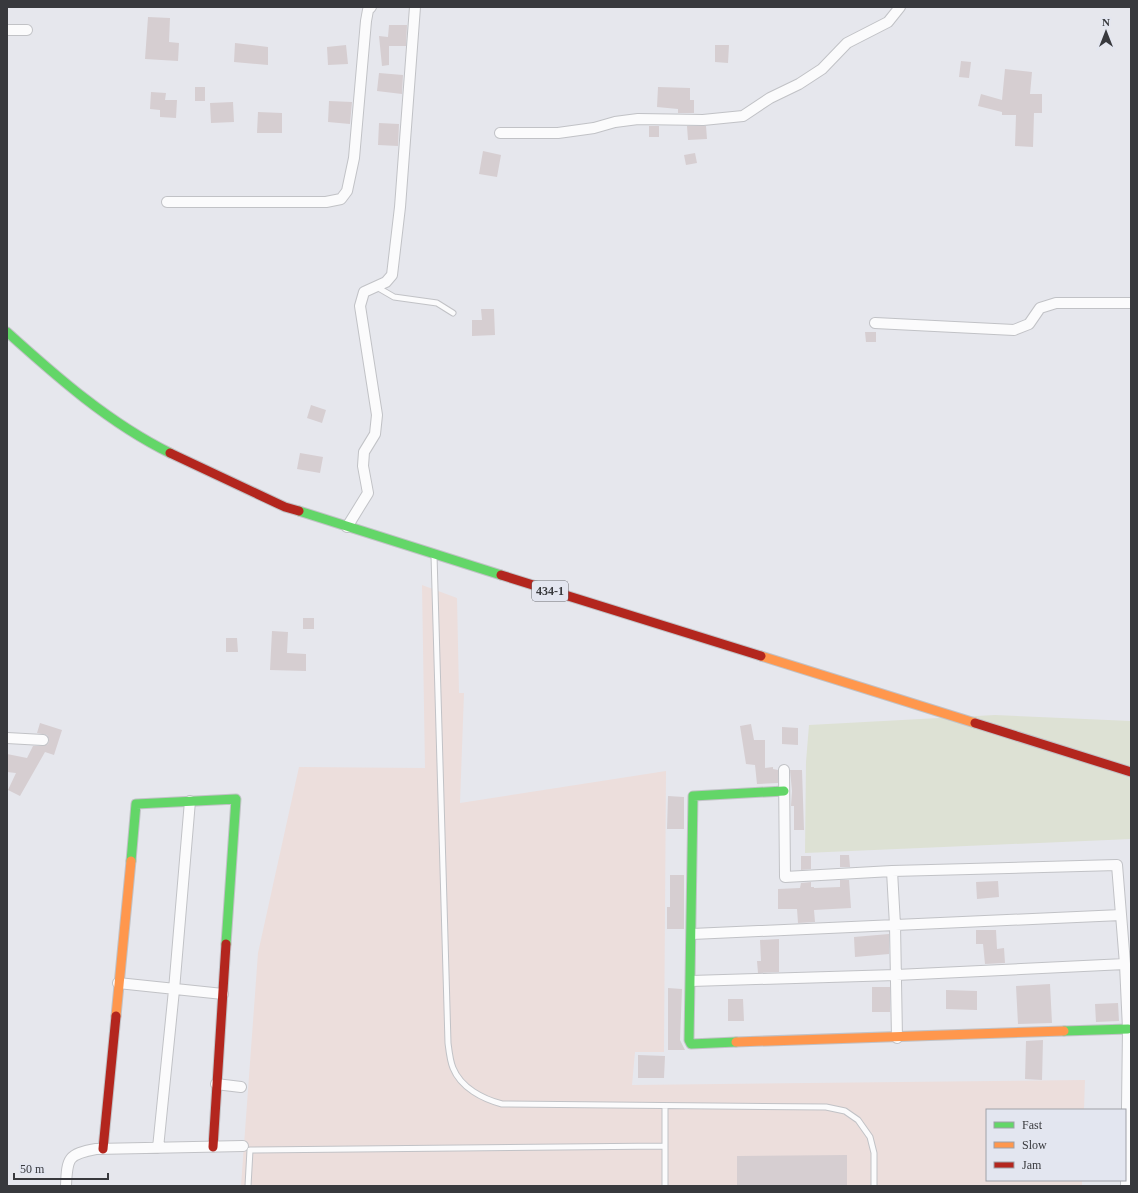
<svg xmlns="http://www.w3.org/2000/svg" width="1138" height="1193" viewBox="0 0 1138 1193" font-family="Georgia,serif">
<style>
.industrial{fill:#ecdedc}
.green{fill:#dde1d4}
.building{fill:#d6ced1}
.lines{fill:none;stroke-linecap:round;stroke-linejoin:round}
.lane-casing{stroke:#c1c2c6;stroke-width:7}
.street-casing{stroke:#c1c2c6;stroke-width:12}
.fast-casing{stroke:#c1c2c6;stroke-width:11}
.slow-casing{stroke:#c1c2c6;stroke-width:11}
.jam-casing{stroke:#c1c2c6;stroke-width:11}
.lane{stroke:#fbfbfc;stroke-width:5}
.street{stroke:#fbfbfc;stroke-width:10}
.fast{stroke:#63d668;stroke-width:9}
.slow{stroke:#ff974d;stroke-width:9}
.jam{stroke:#b3261e;stroke-width:9}
.labels{text-anchor:middle;dominant-baseline:central;stroke-width:3;stroke-linejoin:round;paint-order:stroke}
.shield{fill:#e3e6f0;stroke:#6b6d73;stroke-width:1}
.shield-label{font-size:12px;font-weight:bold;fill:#38393d}
</style>
<rect width="100%" height="100%" fill="#e6e7ed"/>
<path class="industrial" d="M422 585 457 598 459 693H464L460 803 666 771 664 1052H635L632 1085 1085 1080 1084 1110H987V1180H1082V1186H241L258 953 299 767 425 768Z"/>
<path class="green" d="M995 715 1131 721V839L805 853 806 762 809 725Z"/>
<path class="building" d="M148 17 170 18 169 42 179 43 178 61 145 59Z
M389 25H407L406 46H389V65L382 66 379 36 388 37Z
M235 43 268 47V65L234 62Z
M346 45 348 64 328 65 327 47Z
M715 45H729L728 63 715 62Z
M961 61 971 62 969 78 959 77Z
M1005 69 1032 72 1030 94H1042V113H1034L1033 147 1015 146 1016 115H1002V112L978 106 981 94 1002 100Z
M379 73 403 75 402 94 377 91Z
M195 87H205V101H195Z
M658 87 690 88V100H694V113H678V109L657 107Z
M151 92 166 93 165 100H177L176 118 160 117V110L150 109Z
M329 101 352 102 350 124 328 122Z
M233 102 234 122 211 123 210 103Z
M258 112 282 113V133H257Z
M379 123 399 124 398 146 378 145Z
M649 126H659V137H649Z
M687 126H706L707 139 688 140Z
M483 151 501 155 497 177 479 174Z
M695 153 697 163 686 165 684 155Z
M481 309H494L495 335 472 336V320H482Z
M865 332H876V342H866Z
M311 405 326 410 322 423 307 418Z
M300 453 323 457 320 473 297 469Z
M303 618H314V629H303Z
M272 631 288 632 287 653 306 654V671L270 670Z
M226 638H237L238 652H226Z
M40 723 62 730 54 755 45 752 20 796 8 790 16 773 7 772V754L27 758 33 746H43L48 744 49 740 47 735 37 733Z
M751 724 754 740H765V768L773 767V769L778 770V783L757 784 755 765 746 764 740 726Z
M782 727 798 728V745L782 744Z
M790 770H802L804 830H794V806H791L792 791Z
M668 796 684 797V829H667Z
M840 855H849L850 867H840Z
M801 856H811V869L801 870Z
M670 875H684V929H667V907H670Z
M840 880H849L851 908 814 910 815 922 798 923 797 909H778V889L800 888 801 883 811 882V887H814V888L840 887Z
M998 881 999 897 977 899 976 882Z
M976 930H996L997 949 1004 948 1005 963 985 964 983 944H976Z
M889 934V954L855 957 854 937Z
M779 939V972L758 973 757 961H761L760 940Z
M1050 984 1052 1023 1018 1024 1016 986Z
M872 987H890V1012H872Z
M668 988 682 989 680 1040 685 1050H668Z
M946 990 977 991V1010L946 1009Z
M728 999H743L744 1021H728Z
M1118 1003 1119 1021 1096 1022 1095 1004Z
M1043 1040 1042 1080 1025 1079 1026 1041Z
M638 1055 665 1056 664 1078H638Z
M847 1155V1186H737V1156Z"/>
<g class="lines">
<defs>
<path id="lane" d="M375 286 394 297 437 303 453 313
M434 555 448 1043C449 1051 450 1061 453 1068 461 1088 483 1099 502 1104L826 1107 845 1111 858 1120 870 1137 874 1153V1186
M665 1106V1186
M248 1186 250 1150 665 1146"/>
<path id="street" d="M7 30H27
M500 133H558L594 128 615 122 638 119 703 120 743 116 770 98 799 84 822 69 847 43 888 22 900 7
M167 202H326L341 199 347 191 354 158 366 21 368 10 371 7
M875 323 1014 330 1029 324 1040 308 1056 303H1131
M347 527 368 493 363 466 364 452 375 434 377 415 360 306 364 292 386 282 392 275 400 207 415 7
M7 738 43 740
M784 770 785 877 892 871 1117 865 1125 964 1128 1029 1126 1186
M892 871 895 925 897 1038
M692 934 1121 915
M691 981 896 975 1125 964
M118 983 223 994
M216 1084 241 1087
M158 1148 174 990 190 801
M66 1186C67 1158 68 1154 96 1149L243 1146"/>
<path id="fast" d="M7 332C57 377 109 423 170 453
M299 511 501 575
M131 861 136 804 236 799 226 944
M1064 1031 1128 1029
M736 1042 691 1044 689 1040 693 796 784 791"/>
<path id="slow" d="M761 656 975 723
M116 1016 131 861
M736 1042 1064 1031"/>
<path id="jam" d="M170 453 285 507 299 511
M501 575 761 656
M975 723 1131 772
M213 1147 226 944
M103 1149 116 1016"/>
</defs>
<use href="#lane" class="lane-casing"/>
<use href="#street" class="street-casing"/>
<use href="#fast" class="fast-casing"/>
<use href="#slow" class="slow-casing"/>
<use href="#jam" class="jam-casing"/>
<use href="#lane" class="lane"/>
<use href="#street" class="street"/>
<use href="#fast" class="fast"/>
<use href="#slow" class="slow"/>
<use href="#jam" class="jam"/>
</g>
<g class="labels">
<rect class="shield" x="532" y="581" width="36" height="20" rx="3"/>
<g class="shield-label">
<text x="550" y="591">434-1</text>
</g>
</g>
<rect width="1138" height="1193" fill="none" stroke="#38393d" stroke-width="16"/>
<rect x="986" y="1109" width="140" height="72" fill="#e3e6f0" stroke="#9fa1a8"/>
<rect x="994" y="1122" width="20" height="6" fill="#63d668" stroke="#9fa1a8"/>
<text x="1022" y="1129" font-size="12" fill="#38393d">Fast</text>
<rect x="994" y="1142" width="20" height="6" fill="#ff974d" stroke="#9fa1a8"/>
<text x="1022" y="1149" font-size="12" fill="#38393d">Slow</text>
<rect x="994" y="1162" width="20" height="6" fill="#b3261e" stroke="#9fa1a8"/>
<text x="1022" y="1169" font-size="12" fill="#38393d">Jam</text>
<g transform="translate(1106 32)" stroke="#e3e6f0" stroke-width="3" paint-order="stroke">
<path d="M0-3L7 15L0 10L-7 15Z" fill="#38393d"/>
<text y="-6" font-size="11" font-weight="bold" text-anchor="middle" fill="#38393d">N</text>
</g>
<path d="M14 1173v6h94v-6" fill="none" stroke="#38393d" stroke-width="2"/>
<text x="20" y="1173" font-size="12" fill="#38393d" stroke="#e3e6f0" stroke-width="3" paint-order="stroke">50 m</text>
</svg>
